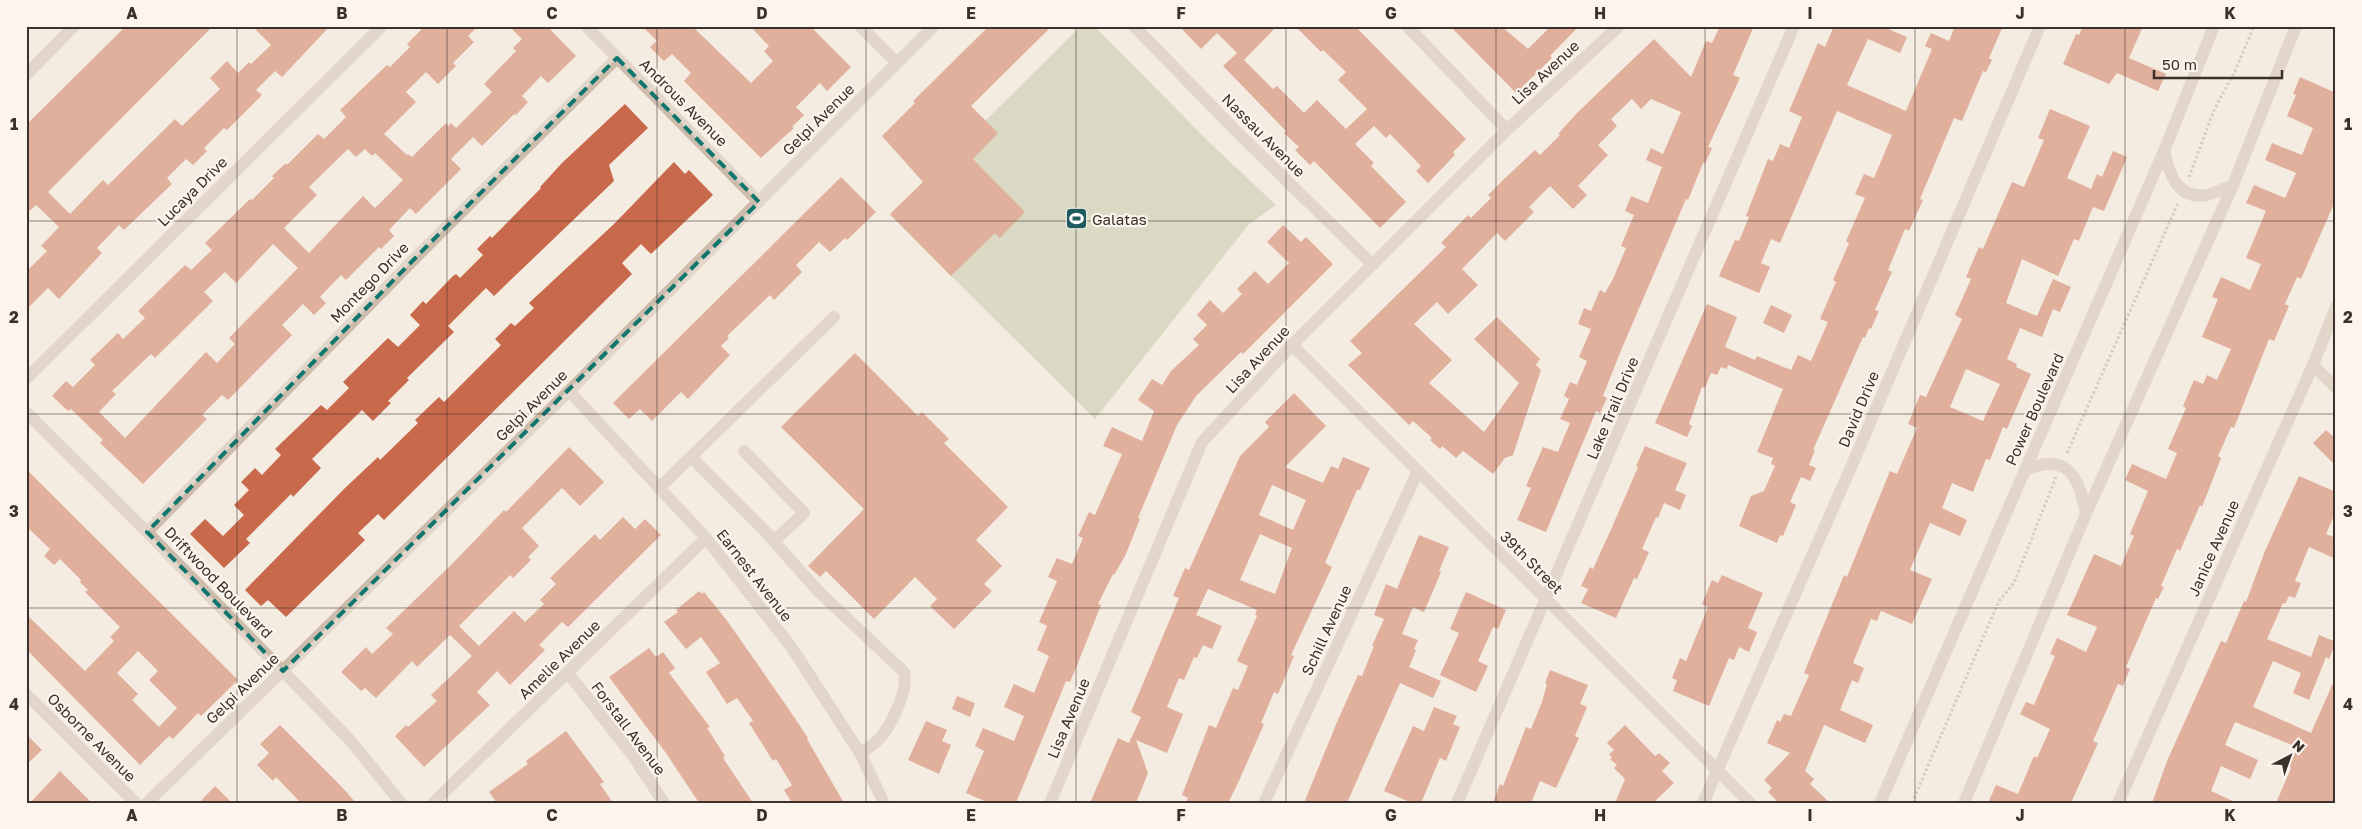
<svg xmlns="http://www.w3.org/2000/svg" width="2362" height="829" viewBox="0 0 2362 829" font-family="'Golos Text',sans-serif">
<style>
.green{fill:#b8c4a0}
.building{fill:#c8694b;fill-rule:evenodd}
.lines{fill:none;stroke-linecap:round;stroke-linejoin:round}
.path{stroke:#b9a596;stroke-width:3;stroke-dasharray:2.5 2.5;stroke-linecap:butt}
.minor{stroke:#cdbbac;stroke-width:12}
.marked{fill:none;stroke:#0f766e;stroke-width:4;stroke-dasharray:10 6;stroke-linejoin:round}
.grid{fill:none;stroke:#3b302b;stroke-width:1;stroke-opacity:0.55}
.labels{text-anchor:middle;dominant-baseline:central;stroke-width:4.5;stroke-linejoin:round;paint-order:stroke}
.street-label{font-size:15px;fill:#3b302b;stroke:#fbf5ee}
.poi-label{font-size:15px;fill:#3b302b;stroke:#fbf5ee;text-anchor:start}
.neatline{fill:none;stroke:#3b302b;stroke-width:2}
.grid-label{font-size:16px;text-anchor:middle;font-weight:bold;fill:#3b302b}
</style>
<rect width="100%" height="100%" fill="#f4ebe1"/>
<path class="green" d="M1081 26H1094L1211 144 1276 205 1249 224 1095 419 890 215Z"/>
<path class="building" d="M126 26H213L48 192 70 214 103 180 108 185 175 119 182 126 220 89 210 78 227 61 238 73 249 62 251 64 271 45 252 26H330L282 77 275 71 256 90 262 95 227 130 224 128 204 148 207 151 193 165 186 159 167 178 172 184 124 230 119 225 97 248 102 253 59 299 48 288 26 310V272L47 251 41 246 59 227 36 205 26 214V125Z
M425 26H478L468 36 474 42 453 63 456 66 438 84 426 72 406 92 416 102 384 134 407 155 408 154 412 157 446 123 448 126 451 123 456 128 492 92 484 84 516 51 513 48 522 39 509 26H547L576 56 548 83 541 76 522 96 528 102 516 115 514 114 482 146 473 137 451 159 461 169 416 214 410 208 389 230 394 236 381 249 379 247 346 280 341 275 320 297 326 303 314 315 303 304 282 325 292 335 228 400 222 395 202 415 207 419 143 484 100 443 103 440 71 409 68 411 52 396 66 381 73 387 95 365 90 360 118 333 123 339 145 318 138 311 185 265 191 270 212 250 205 243 250 199 252 200 274 178 272 176 286 163 287 165 318 134 324 139 346 117 340 110 387 65 390 67 410 47 407 44ZM348 149 356 157 365 149 372 156 375 153 403 180 375 208 363 196 309 253 284 228 317 195 309 187ZM273 244 298 268 229 338 235 344 217 363 206 352 125 438 99 412 116 394 112 391 151 354 155 358 213 301 204 292 225 272 236 283Z
M642 26H692L751 83 773 61 764 51 769 46 750 26H810L851 67 827 91 820 83 796 107 804 115 792 127 794 128 761 158 684 81 691 73 672 54 664 61 650 47 657 41Z
M989 26H1052L971 106 998 133 973 159 1025 212 1000 238 995 233 951 276 890 214 923 182 882 136 915 103 913 101Z
M1179 26H1277L1244 60 1273 89 1277 86 1304 113 1317 100 1346 129 1367 109 1338 80 1346 72 1323 50 1321 52 1295 26H1355L1466 139 1453 152 1455 155 1428 183 1416 171 1421 166 1390 134 1386 138 1374 126 1355 144 1374 163 1371 166 1406 202 1380 228 1314 161 1310 165 1295 150 1299 147 1284 133 1286 131 1223 66 1237 53 1217 33 1201 49Z
M1450 26H1501L1528 49 1551 26H1579L1550 56 1552 58 1516 93Z
M1720 26H1754L1733 75 1740 78 1708 147 1712 148 1705 164 1703 163 1688 200 1686 199 1622 348 1603 396 1607 398 1600 413 1596 411 1546 532 1517 520 1531 488 1526 486 1543 447 1558 452 1570 423 1560 419 1569 399 1564 396 1570 382 1577 385 1587 361 1579 357 1591 329 1578 324 1584 308 1591 311 1600 290 1605 293 1613 279 1626 248 1621 246 1634 215 1625 211 1631 196 1648 203 1662 167 1646 160 1651 148 1663 154 1681 112 1651 99 1641 109 1632 99 1611 119 1617 126 1598 145 1608 155 1578 186 1587 195 1573 209 1550 186 1529 207 1534 212 1505 241 1497 233 1462 269 1478 285 1448 314 1437 302 1414 324 1452 360 1429 383 1484 432 1519 383 1474 339 1497 317 1540 359 1536 365 1541 370 1513 455 1505 458 1493 474 1463 451 1456 458 1442 446 1440 449 1430 440 1432 438 1413 421 1409 425 1348 365 1362 353 1350 341 1446 247 1441 243 1468 215 1471 218 1491 198 1488 195 1502 181 1535 150 1540 155 1560 135 1558 134 1576 114 1654 39 1691 77 1706 41 1712 43Z
M1834 26H1881L1907 37 1900 53 1868 39 1847 85 1906 111 1932 49 1925 46 1931 33 1949 41 1955 26H2003L1989 58 1992 60 1986 72 1983 71 1962 121 1954 118 1920 199 1923 200 1909 231 1905 229 1888 270 1892 272 1875 310 1879 311 1871 329 1869 328 1865 338 1863 337 1813 450H1815L1809 465 1816 468 1810 481 1801 477 1790 502 1796 505 1783 536 1780 535 1777 543 1739 526 1751 496 1764 491 1775 466 1771 464 1773 458 1757 452 1783 389 1728 365 1727 369 1721 367 1717 375 1711 373 1705 388 1702 387 1689 424 1692 426 1687 437 1655 423 1707 304 1737 317 1725 347 1755 360 1757 356 1791 370 1798 355 1811 361 1828 322 1820 319 1836 282 1833 280 1849 243 1846 241 1865 198 1855 194 1864 174 1874 178 1892 135 1837 111 1780 243 1771 239 1761 263 1770 267 1759 293 1719 276 1735 240 1739 241 1749 217 1746 216 1768 159 1773 161 1780 144 1789 148 1802 117 1789 111 1818 43 1825 47Z
M2083 26H2143L2129 58 2166 74 2158 91 2117 73 2109 84 2063 64 2076 34 2079 35Z
M2300 77 2336 93V199L2301 279 2297 277 2285 304 2289 306 2274 341 2269 339 2234 428 2231 427 2218 456 2221 458 2202 507 2200 505 2180 551 2177 549 2161 586 2164 587 2158 599 2156 598 2126 667 2130 669 2123 686 2118 684 2093 741 2098 743 2071 803H1988L1996 785 2018 794 2034 756 2037 758 2050 729 2020 714 2026 702 2034 705 2055 656 2050 654 2057 638 2086 652 2097 627 2067 615 2094 554 2121 566 2134 536 2130 534 2148 491 2125 480 2132 464 2166 479 2177 453 2168 449 2186 408 2183 406 2194 380 2203 384 2207 375 2217 380 2231 349 2202 337 2218 299 2212 297 2221 277 2250 290 2261 264 2246 258 2266 211 2246 203 2254 185 2285 198 2296 173 2265 160 2272 143 2302 155 2313 128 2287 116 2296 95 2293 94Z
M625 104 648 128 609 165 614 181 494 296 486 288 448 326 454 332 407 378 409 380 388 401 391 403 373 421 362 410 312 459 321 468 293 497 291 494 246 539 250 543 224 568 190 534 205 519 223 536 244 515 234 505 249 490 241 482 255 468 262 475 281 455 275 449 321 405 327 410 349 388 343 382 388 338 398 347 420 325 410 315 423 301 426 304 453 276 456 274 460 278 483 255 477 249 490 236 492 238 541 188 540 187 562 163Z
M2050 109 2090 126 2067 178 2091 189 2097 174 2102 177 2113 151 2127 157 2104 211 2093 207 2079 241 2074 239 2058 276 2022 259 2006 303 2037 316 2053 279 2071 287 2060 312 2053 309 2042 337 2020 328 2007 359 2017 364 2016 367 2031 374 2007 429 2003 427 1990 460 1986 459 1973 492 1952 483 1942 508 1967 520 1960 536 1930 523 1910 570 1932 579 1912 624 1881 611 1877 621 1871 619 1853 663 1864 668 1858 683 1852 680 1840 710 1873 725 1865 743 1824 725 1805 771 1814 779 1810 784 1830 803H1779L1768 792 1772 788 1764 780 1790 753 1767 743 1777 720 1780 722 1784 714 1791 716 1809 675 1804 673 1844 575 1847 577 1890 471 1897 474 1917 428 1908 424 1920 395 1926 397 1962 319 1955 315 1971 279 1966 277 1979 247 1983 249 2012 182 2024 187 2044 140 2038 138ZM1966 369 2000 384 1983 421 1950 407Z
M674 162 685 174 689 170 713 195 651 254 641 244 622 263 632 274 384 520 378 514 358 533 365 540 286 617 268 600 261 606 245 590 344 489 378 457 380 460 418 423 415 420 439 397 444 402 501 345 495 339 511 323 515 326 534 308 529 303 614 224Z
M841 177 876 212 847 240 845 238 830 252 819 242 796 265 802 272 774 300 770 295 727 336 729 338 721 346 730 355 688 399 681 392 652 421 640 409 629 419 613 403Z
M1283 225 1301 242 1306 237 1333 264 1243 354 1241 352 1196 396 1177 425 1138 518 1140 519 1125 556 1114 575 1113 574 1098 604 1101 605 1078 663 1070 682 1066 681 1016 803H989L966 793 984 751 975 746 983 728 1014 741 1024 716 1004 707 1014 684 1034 693 1049 656 1037 650 1047 626 1039 622 1057 581 1048 577 1057 558 1072 564 1083 538 1078 536 1089 512 1095 515 1122 454 1103 446 1112 427 1142 441 1154 411 1138 400 1152 379 1162 385 1171 371 1199 345 1193 339 1207 325 1197 315 1210 300 1223 313 1242 294 1237 289 1255 271 1268 284 1289 263 1267 242Z
M1771 305 1792 315 1784 333 1763 323Z
M855 353 918 416 922 412 949 439 944 443 1008 507 976 540 1002 566 984 584 992 591 954 629 930 606 937 599 915 577 874 619 826 571 820 577 808 566 864 509 781 427Z
M1294 393 1326 426 1285 467 1323 483 1331 466 1338 469 1343 457 1370 468 1360 490H1357L1325 563 1332 567 1291 655 1294 656 1278 694 1274 692 1261 723 1264 724 1238 783 1228 803H1186L1188 798 1182 795 1209 725 1216 728 1233 688 1238 690 1248 666 1237 661 1257 616 1255 615 1257 610 1208 589 1196 615 1222 626 1212 649 1203 645 1197 658 1194 657 1184 680 1179 678 1167 707 1183 714 1167 753 1136 740 1148 773 1136 803H1090L1118 738 1129 743 1141 717 1131 712 1179 598 1173 596 1185 568 1189 570 1240 456 1269 427 1265 422ZM1272 485 1306 500 1293 530 1259 515ZM1260 534 1292 548 1275 594 1240 580Z
M2326 430 2336 439V466L2313 443Z
M1645 446 1687 463 1675 490 1686 495 1680 510 1664 503 1658 518 1656 517 1642 549 1649 552 1637 579 1634 578 1616 618 1581 603 1588 589 1581 586 1590 567 1593 569 1613 525 1638 467 1636 466Z
M569 447 604 482 580 506 562 488 522 528 539 546 528 557 531 560 513 578 510 575 459 626 479 646 514 611 525 622 544 604 540 600 556 584 550 578 595 534 600 540 623 517 635 529 645 519 661 535 568 627 562 622 539 645 545 650 510 685 497 671 477 692 490 705 424 767 395 736 406 725 408 727 437 701 431 695 472 656 450 635 417 667 412 661 376 698 365 688 361 691 341 672 366 647 372 654 393 634 386 628 453 563 504 510 506 512Z
M26 469 238 680 201 716 198 713 173 739 169 736 140 765 26 649V614L85 671 114 641 110 637 120 627 85 592 88 590 80 582 81 580 60 559 54 565 44 556 50 549 26 526ZM138 651 158 671 149 680 177 708 159 727 132 700 138 694 117 673Z
M2299 476 2336 492V511L2326 534 2336 538V559L2309 547 2295 581 2301 583 2295 598 2289 596 2285 604 2283 603 2267 639 2311 657 2319 635 2336 642 2329 659 2326 657 2309 700 2293 693 2301 673 2273 661 2253 707 2311 733 2336 676V803H2276L2291 768 2289 766 2297 747 2235 722 2225 745 2258 760 2250 779 2221 766 2211 791 2237 803H2152L2167 761 2221 641 2226 643 2244 601 2246 602 2265 551Z
M1419 535 1449 547 1439 571 1441 572 1424 612 1413 607 1402 634 1418 640 1414 649 1416 650 1409 667 1441 681 1433 698 1400 683 1347 803H1304L1337 722 1358 675 1362 676 1374 646H1372L1384 619 1374 615 1386 584 1397 589Z
M1722 575 1763 593 1748 628 1757 632 1749 652 1739 647 1734 660 1729 658 1709 706 1673 691 1677 680 1672 678 1680 658 1686 661 1708 607 1702 604 1712 580 1718 583Z
M699 591 702 594 704 592 728 622 788 708 808 738 807 739 844 803H792L784 790 792 785 776 759 773 761 749 723 753 721 737 698 727 704 706 672 720 663 701 637 686 649 664 622 678 612 676 610Z
M1466 592 1506 610 1498 629 1493 627 1478 661 1488 666 1476 692 1440 675 1459 633 1450 629Z
M649 648 656 657 663 652 675 668 669 673 710 727 707 728 725 756 723 758 753 803H699L666 753 609 677Z
M1550 670 1588 685 1580 704 1587 707 1575 736 1579 738 1556 788 1540 781 1531 803H1493L1500 784 1503 786 1526 727 1531 729 1542 702 1547 684 1545 683Z
M957 696 975 703 970 717 952 709Z
M1434 707 1457 716 1453 724 1460 727 1446 761 1440 758 1421 803H1412L1384 791 1413 726 1424 731Z
M926 721 947 730 942 741 951 745 939 774 908 760Z
M280 725 341 786 356 803H301L276 777 273 781 257 765 269 753 260 744Z
M1625 725 1655 756 1659 753 1670 763 1662 771 1674 783 1653 803H1615L1625 779 1614 768 1617 765 1610 759 1612 758 1609 754 1614 750 1607 743Z
M566 731 604 782 600 784 613 803H497L489 792 528 764 526 761Z
M26 734 42 750 26 765Z
M60 771 92 803H30Z
M215 786 232 803H199Z"/>
<g class="lines">
<path class="path" d="M2189 177 2214 110 2236 69 2254 26
M2067 453 2178 203
M1912 803 1999 601 2014 583 2056 477"/>
<path class="minor" d="M586 26 759 202
M860 26 897 63
M1134 26 1236 131 1373 265
M1407 26 1507 130
M26 75 74 26
M2164 151C2169 173 2177 200 2207 195 2216 193 2225 188 2233 185
M1292 345 1750 803
M2313 365 2336 388
M26 379 382 26
M569 391 706 538 792 648 860 753 884 803
M26 412 147 532 350 740 401 803
M744 451 804 513 774 541
M691 457 763 529 818 591 904 672C909 690 891 726 879 739 874 745 867 749 860 753
M2024 471C2066 451 2079 475 2086 514
M659 488 834 317
M147 532 427 246 617 58
M568 673 633 756 664 803
M26 694 136 803
M147 803 569 391 934 26
M433 803 706 538
M1050 803 1202 442 1292 345 1507 130 1619 26
M1264 803 1418 471
M1457 803 1794 26
M1703 803 1852 465 2040 26
M1880 803 2164 151 2214 26
M1964 803 2086 514 2233 185 2296 26
M2118 803 2313 365 2336 307"/>
</g>
<path d="M0 0H2362V829H0ZM617 58 759 202 283 671 147 532 427 246Z" fill="#f4ebe1" fill-opacity=".55" fill-rule="evenodd"/>
<path class="marked" d="M617 58 759 202 283 671 147 532 427 246Z"/>
<path class="grid" d="M237 26V803M447 26V803M657 26V803M866 26V803M1076 26V803M1286 26V803M1496 26V803M1705 26V803M1915 26V803M2125 26V803M26 221H2336M26 414H2336M26 608H2336"/>
<defs>
<symbol id="stadium-square" viewBox="-11 -11 22 22"><rect x="-9" y="-9" width="18" height="18" rx="4" fill="#1f5a5e" stroke="#fbf5ee"/><path d="M0-5a6.5 5 0 1 0 0 10a6.5 5 0 1 0 0-10ZM-3.5-1.8h7v3.6h-7Z" fill="#fff"/></symbol>
</defs>
<g fill-rule="evenodd">
<use href="#stadium-square" x="1064" y="206" width="25" height="25"/>
</g>
<g class="labels">
<g class="street-label">
<text transform="translate(1545 72) rotate(-43)">Lisa Avenue</text>
<text transform="translate(684 102) rotate(45)">Androus Avenue</text>
<text transform="translate(818 119) rotate(-45)">Gelpi Avenue</text>
<text transform="translate(1264 135) rotate(45)">Nassau Avenue</text>
<text transform="translate(192 191) rotate(-45)">Lucaya Drive</text>
<text transform="translate(369 282) rotate(-46)">Montego Drive</text>
<text transform="translate(1257 359) rotate(-47)">Lisa Avenue</text>
<text transform="translate(531 405) rotate(-45)">Gelpi Avenue</text>
<text transform="translate(1612 408) rotate(-67)">Lake Trail Drive</text>
<text transform="translate(1858 409) rotate(-67)">David Drive</text>
<text transform="translate(2034 409) rotate(-66)">Power Boulevard</text>
<text transform="translate(2213 548) rotate(-66)">Janice Avenue</text>
<text transform="translate(1532 562) rotate(45)">39th Street</text>
<text transform="translate(755 575) rotate(52)">Earnest Avenue</text>
<text transform="translate(219 582) rotate(46)">Driftwood Boulevard</text>
<text transform="translate(1326 630) rotate(-65)">Schill Avenue</text>
<text transform="translate(559 659) rotate(-44)">Amelie Avenue</text>
<text transform="translate(242 688) rotate(-44)">Gelpi Avenue</text>
<text transform="translate(1068 718) rotate(-67)">Lisa Avenue</text>
<text transform="translate(629 728) rotate(53)">Forstall Avenue</text>
<text transform="translate(92 737) rotate(45)">Osborne Avenue</text>
</g>
<g class="poi-label">
<text x="1092" y="219">Galatas</text>
</g>
</g>
<rect width="2362" height="829" fill="none" stroke="#fbf5ee" stroke-width="55"/>
<g transform="translate(2290 756) rotate(41)" stroke="#fbf5ee" stroke-width="4" paint-order="stroke">
<path d="M0-4L9 19L0 12L-9 19Z" fill="#3b302b"/>
<text y="-8" font-size="14" font-weight="bold" text-anchor="middle" fill="#3b302b">N</text>
</g>
<path d="M2154 70v8h128v-8" fill="none" stroke="#3b302b" stroke-width="2.5"/>
<text x="2162" y="70" font-size="15" fill="#3b302b" stroke="#fbf5ee" stroke-width="4" paint-order="stroke">50 m</text>
<rect x="28" y="28" width="2306" height="774" class="neatline"/>
<g class="grid-label">
<text x="132" y="19">A</text>
<text x="342" y="19">B</text>
<text x="552" y="19">C</text>
<text x="762" y="19">D</text>
<text x="971" y="19">E</text>
<text x="1181" y="19">F</text>
<text x="1391" y="19">G</text>
<text x="1600" y="19">H</text>
<text x="1810" y="19">I</text>
<text x="2020" y="19">J</text>
<text x="2230" y="19">K</text>
<text x="14" y="130">1</text>
<text x="2348" y="130">1</text>
<text x="14" y="323">2</text>
<text x="2348" y="323">2</text>
<text x="14" y="517">3</text>
<text x="2348" y="517">3</text>
<text x="14" y="710">4</text>
<text x="2348" y="710">4</text>
<text x="132" y="821">A</text>
<text x="342" y="821">B</text>
<text x="552" y="821">C</text>
<text x="762" y="821">D</text>
<text x="971" y="821">E</text>
<text x="1181" y="821">F</text>
<text x="1391" y="821">G</text>
<text x="1600" y="821">H</text>
<text x="1810" y="821">I</text>
<text x="2020" y="821">J</text>
<text x="2230" y="821">K</text>
</g>
</svg>
